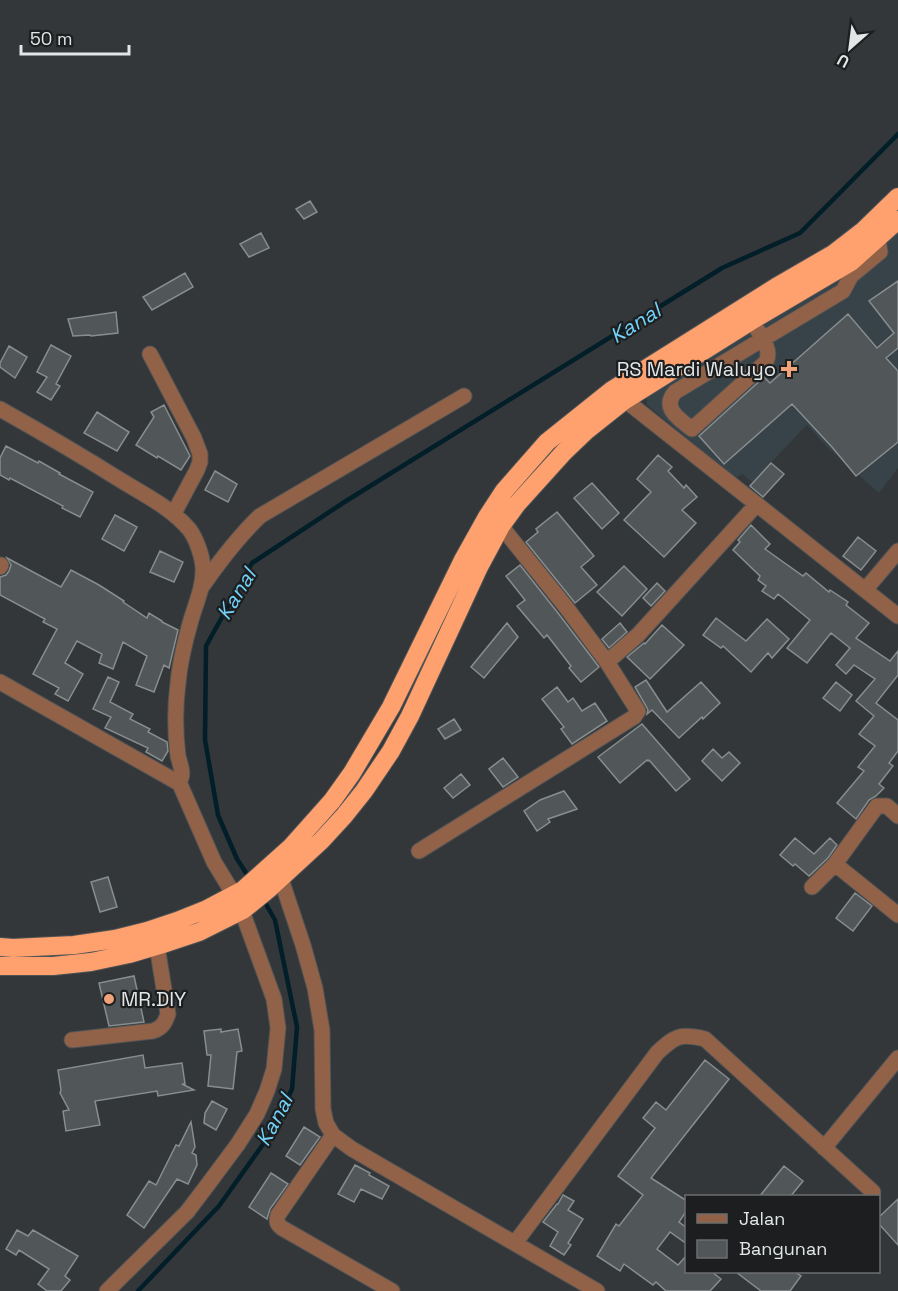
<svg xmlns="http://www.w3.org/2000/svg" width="898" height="1291" viewBox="0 0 898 1291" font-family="'Space Grotesk',sans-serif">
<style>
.built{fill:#374348}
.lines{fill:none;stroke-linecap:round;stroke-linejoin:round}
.stream{stroke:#011e29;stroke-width:4.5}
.building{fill:#515658;stroke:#888d90;stroke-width:1.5}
.minor-casing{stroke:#4f5355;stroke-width:17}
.highway-casing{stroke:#4f5355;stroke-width:20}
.minor{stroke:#926248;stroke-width:15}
.highway{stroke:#ffa16e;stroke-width:18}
.poi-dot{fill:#f0a279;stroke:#1c1e1f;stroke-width:2}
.labels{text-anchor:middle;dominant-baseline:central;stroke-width:4.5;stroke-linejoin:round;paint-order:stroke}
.poi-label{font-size:20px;fill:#e3e6e7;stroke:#1c1e1f;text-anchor:end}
.water-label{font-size:21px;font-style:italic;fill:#73d3fb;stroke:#1c1e1f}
</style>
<rect width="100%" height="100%" fill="#333739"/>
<path class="built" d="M898 229V468L879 493 827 447 807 425 752 482 742 474 736 478 647 405V389Z"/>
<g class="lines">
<path class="stream" d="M250 879 237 859 218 815 205 740 206 646 252 563 346 501 722 268 800 233 898 134
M138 1291 219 1206 274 1129 292 1089 297 1027 275 920 263 899"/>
</g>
<path class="building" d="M310 201 317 212 304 219 296 209Z
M261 233 269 248 249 257 240 244Z
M185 273 193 287 152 310 143 297Z
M898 281V348L886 358 898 371V442L856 476 832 447 792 404 724 464 699 436 764 377 770 383 848 314 877 348 894 333 869 301Z
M116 312 118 333 91 336 90 335 73 336 68 319Z
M51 345 71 356 56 384 60 386 51 400 37 392 47 377 37 372Z
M9 346 27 357 15 378 0 367V363Z
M164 405 190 456 181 470 158 456 157 458 136 445 154 417 151 412Z
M97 412 129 432 117 451 84 433Z
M6 446 38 463 39 461 60 473 59 474 93 492 80 517 62 508 63 506 10 478 9 480 0 475V458Z
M658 455 672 467 668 471 684 488 686 485 697 497 682 510 696 523 664 557 624 520 651 492 637 479Z
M771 463 784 474 763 497 750 486Z
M215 471 237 484 228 502 205 490Z
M592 483 619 513 602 529 574 498Z
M557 512 594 556 581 567 597 585 575 603 526 542 538 532 536 529Z
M115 515 137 527 124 551 102 539Z
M751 525 770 544 765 549 803 576 806 573 829 592 830 590 848 602 846 605 869 623 856 638 890 661 898 651V675L876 703 898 720V751L889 763 893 766 879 784 884 788 876 796 869 800 856 819 837 803 864 771 858 767 875 746 859 734 874 716 856 701 875 679 854 665 846 674 836 665 850 648 831 633 807 663 787 648 810 620 778 594 774 599 762 591 766 586 758 580 760 576 733 550 740 542 738 540Z
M858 537 876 551 861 570 843 556Z
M160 551 183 562 174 582 150 572Z
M7 558 61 587 71 570 99 585 124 601 123 602 147 618 149 613 162 621V622L178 630 169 668 164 665 154 692 136 685 147 656 123 642 113 669 99 663 102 654 77 641 65 663 83 674 68 701 55 694 59 688 33 674 57 629 43 622 45 619 0 595V577L6 575 9 571 11 565Z
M520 565 558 613 599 667 581 682 569 668 571 666 547 635 544 638 517 606 525 600 506 576Z
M624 566 647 589 622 616 597 592Z
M657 583 665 591 651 606 643 598Z
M716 618 746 641 767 619 789 639 772 658 768 653 751 672 723 646 721 648 703 635Z
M507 623 518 637 484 678 471 667Z
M620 623 627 632 609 648 602 639Z
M662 625 684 645 650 679 627 657 644 643 645 644Z
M108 677 119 682 110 702 133 714 130 719 150 729 148 732 167 742 168 751 162 761 146 752 148 748 105 728 111 717 93 709Z
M646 680 667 712 701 682 720 703 703 719 702 717 679 738 652 710 647 714 648 710 646 706 635 687Z
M836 682 852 695 840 711 823 698Z
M557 687 568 702 573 698 582 711 595 703 607 721 572 744 561 729 564 727 542 699Z
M454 719 461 730 445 739 438 729Z
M642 724 690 779 676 791 649 760 648 761 647 760 620 783 598 757Z
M713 749 722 758 729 752 740 763 722 781 702 761Z
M503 758 518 777 503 787 489 769Z
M461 774 470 785 453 798 444 788Z
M564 791 577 809 548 819 550 822 537 831 524 811 540 800Z
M795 838 814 854 830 838 837 845 828 858 809 876 795 864 793 866 780 855Z
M108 877 117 907 100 912 91 882Z
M855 893 872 906 853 931 836 918Z
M134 976 144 1022 109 1026 99 983Z
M221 1029V1032L238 1029 242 1051 237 1052 233 1089 208 1086 211 1055H207L204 1031Z
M143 1055 145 1068 182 1063 185 1084H182L194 1090 158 1096 157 1091 95 1101 100 1125 66 1131 63 1111 69 1110 60 1093 61 1090 58 1070Z
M705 1060 729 1079 651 1178 687 1201V1210L679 1222 687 1228V1244L670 1232 657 1249 678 1265 687 1255V1272H712L721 1279 710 1291H666L656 1282 653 1285 624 1264 620 1271 597 1256 616 1224 619 1226 643 1195 618 1176 655 1128 643 1118 656 1102 666 1110Z
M212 1101 227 1109 216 1130 204 1123 205 1113Z
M191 1122 195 1147 192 1153 196 1155 197 1165 188 1184 177 1179 144 1228 127 1215 149 1181 156 1185 176 1145 179 1146Z
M304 1127 320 1137 300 1165 286 1156Z
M355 1165 370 1173 369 1175 389 1186 382 1199 361 1189 354 1202 338 1194Z
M784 1166 803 1181 790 1197H759Z
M271 1173 288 1184 270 1209 267 1219 249 1207Z
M563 1195 574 1201 568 1210 583 1219 568 1243 571 1245 564 1255 550 1246 558 1232 543 1222 557 1204H558Z
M898 1199V1245L879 1224V1217Z
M17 1230 28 1236 33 1230 78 1256 65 1276 70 1280 61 1291H47L38 1284 49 1269 19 1250 16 1255 6 1249Z
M736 1272H795L801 1276 790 1291H761Z"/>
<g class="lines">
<defs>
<path id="minor" d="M758 331 763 339 843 291 851 276 880 252 878 239
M763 339C767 348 770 353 766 362L692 429C680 420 661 408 675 392Z
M150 354 194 438 200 454V462L197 470 174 513
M625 400 898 616
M0 409C41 432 82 456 122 481 145 495 171 508 189 529 196 538 202 555 203 567 204 586 196 603 191 620 185 641 180 661 178 683 175 706 175 732 178 756 180 765 185 774 179 782
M0 567 1 565
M201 588C219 562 237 538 260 516L464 396
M865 590 898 551
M607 662 638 635 757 504
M0 682 177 782H179L214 862 239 903 274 999 278 1028 274 1069 267 1091 257 1114 238 1144 206 1187 187 1212 107 1291
M419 851 634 717 638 711 607 662 566 607 501 526
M835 864 898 915
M276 869 281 879 303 945 315 988 322 1030 323 1109 326 1123 333 1135 352 1149 597 1291
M812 887 835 864 877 806H887L898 816
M72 1040 153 1031C162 1028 165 1023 168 1014L157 946
M333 1135 278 1215C276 1222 277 1224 282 1228L392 1291
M824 1148 898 1058
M515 1243 657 1053C675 1036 680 1033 705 1039L873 1192"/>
<path id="highway" d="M0 947 13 948 74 945 115 939 147 931 177 921 207 909 243 890 291 847 332 801 352 773 391 707 463 560 487 517 504 491 547 442 612 390 776 287 833 254 864 230 898 197
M0 966H53L91 962 129 954 166 943 199 932 243 910 270 888 321 841 344 816 364 791 391 751 410 716 479 567 501 526 517 504 564 452 586 431 625 400 751 321 851 262 898 220"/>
</defs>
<use href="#minor" class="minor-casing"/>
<use href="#highway" class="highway-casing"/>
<use href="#minor" class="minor"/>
<use href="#highway" class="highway"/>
</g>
<g class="poi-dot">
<path d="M786 360h6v6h6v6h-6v6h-6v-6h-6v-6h6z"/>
<circle cx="109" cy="999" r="6"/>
</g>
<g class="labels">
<g class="poi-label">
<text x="776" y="369">RS Mardi Waluyo</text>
<text x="121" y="999" text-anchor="start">MR.DIY</text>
</g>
<g class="water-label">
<text transform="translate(635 323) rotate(-32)">Kanal</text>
<text transform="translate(236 594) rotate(-59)">Kanal</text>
<text transform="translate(274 1120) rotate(-62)">Kanal</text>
</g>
</g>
<rect x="685" y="1195" width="195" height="78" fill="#1c1e1f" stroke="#6c6e6f" stroke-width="1.5"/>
<rect x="697" y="1214" width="30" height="9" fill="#926248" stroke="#6c6e6f" stroke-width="1.5"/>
<text x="739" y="1225" font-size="18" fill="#e3e6e7">Jalan</text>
<rect x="697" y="1240" width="30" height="18" fill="#515658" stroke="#6c6e6f" stroke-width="1.5"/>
<text x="739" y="1255" font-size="18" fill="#e3e6e7">Bangunan</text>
<g transform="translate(850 48) rotate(208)" stroke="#1c1e1f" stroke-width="4.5" paint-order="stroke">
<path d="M0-4.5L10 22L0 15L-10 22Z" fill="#e3e6e7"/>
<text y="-9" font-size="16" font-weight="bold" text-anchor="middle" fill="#e3e6e7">U</text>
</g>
<path d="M21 45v9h108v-9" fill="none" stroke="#e3e6e7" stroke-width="3"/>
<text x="30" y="45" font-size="18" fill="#e3e6e7" stroke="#1c1e1f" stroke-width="4.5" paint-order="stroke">50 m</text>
</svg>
